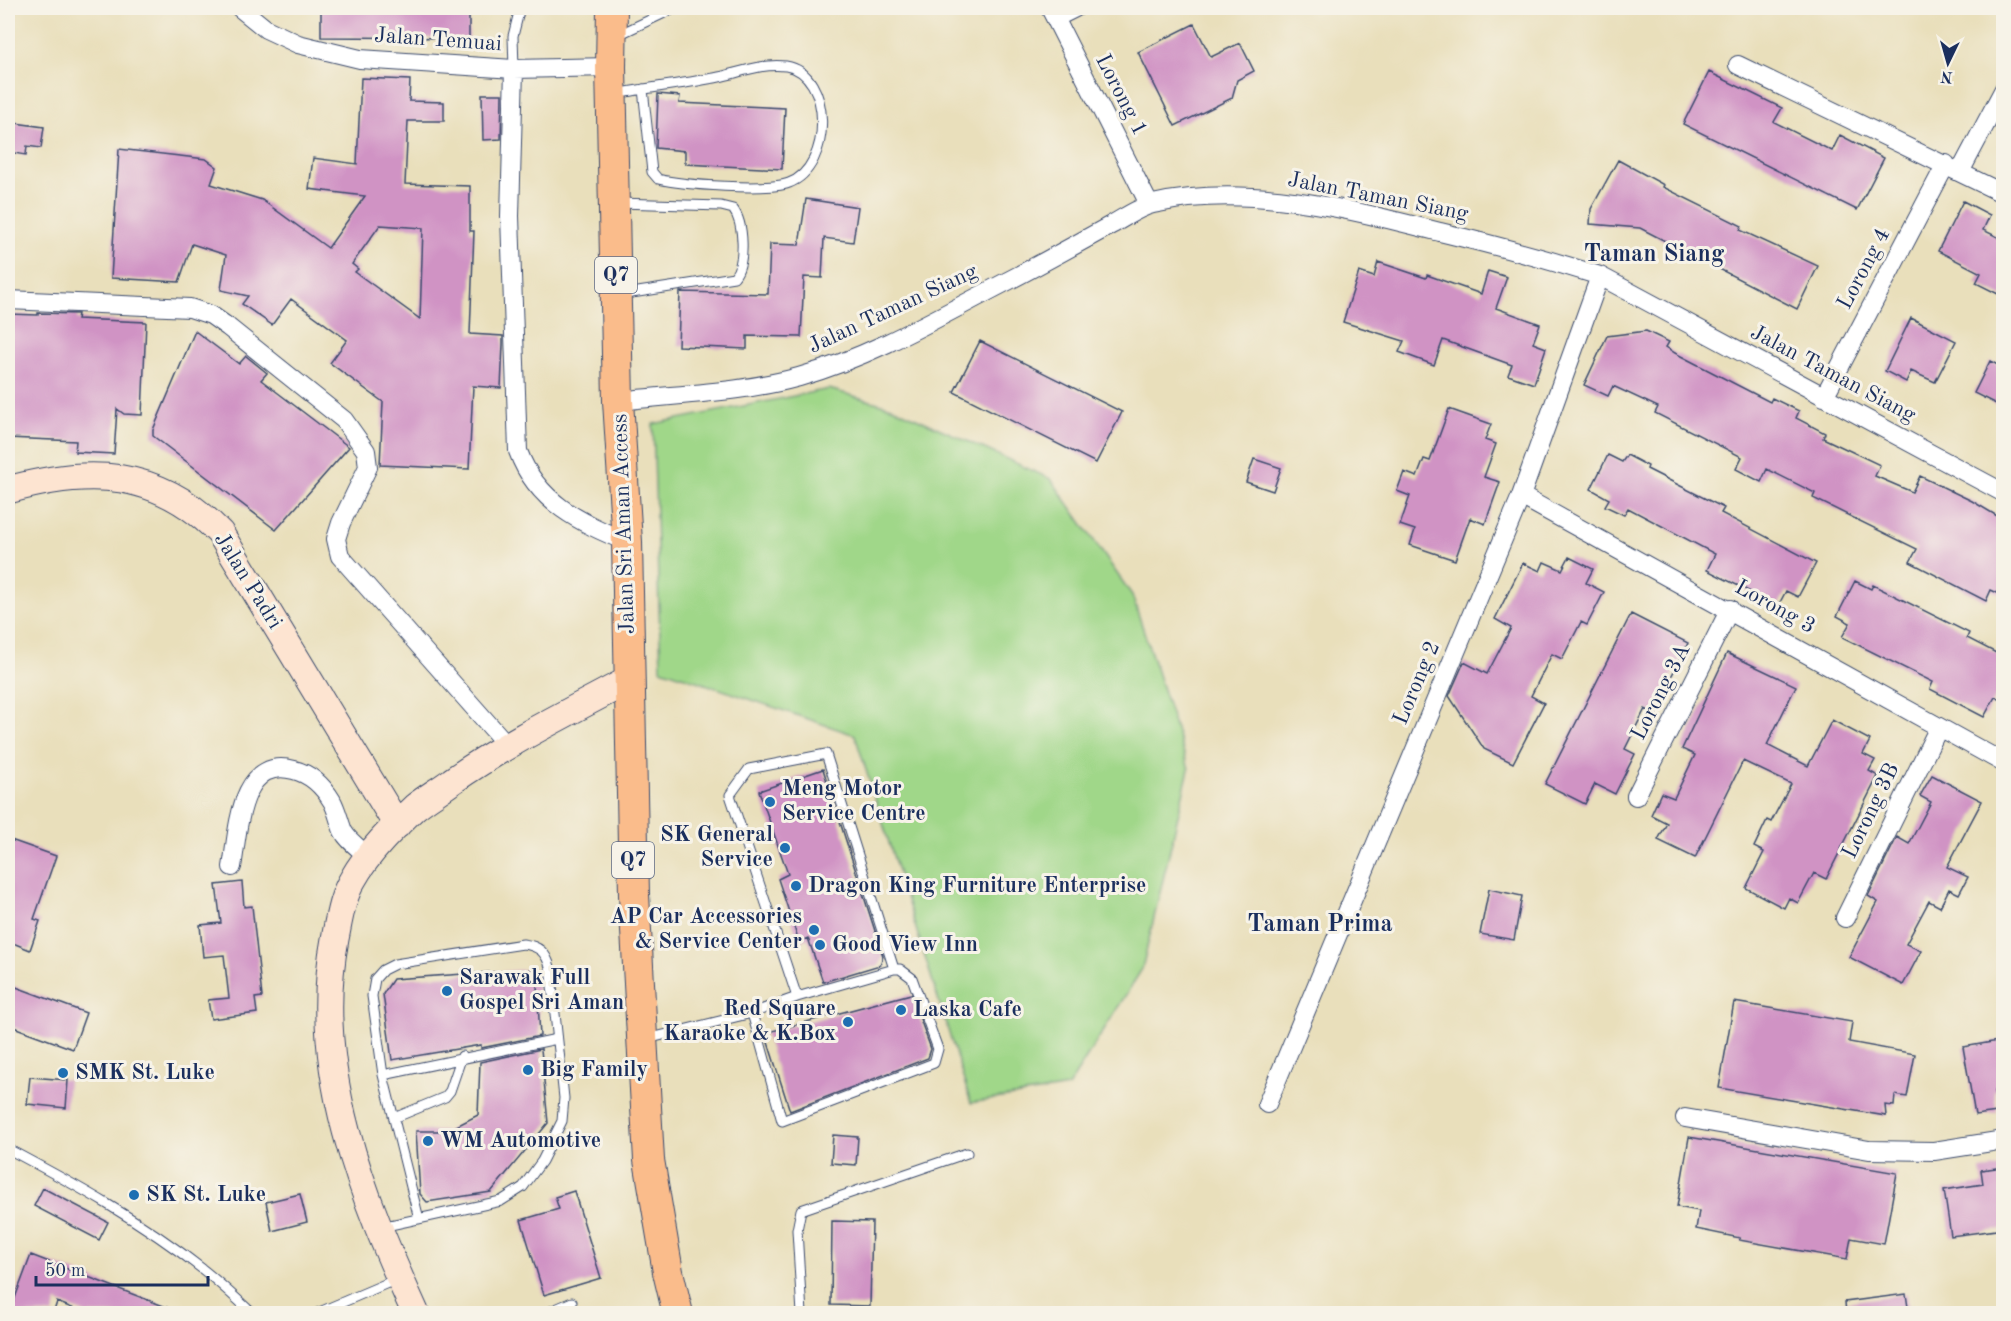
<svg xmlns="http://www.w3.org/2000/svg" width="2011" height="1321" viewBox="0 0 2011 1321" font-family="'Old Standard TT',serif">
<style>
.green{fill:#a0d789;stroke:#5e8374;stroke-width:1.5}
.building{fill:#d093c4;fill-rule:evenodd}
.lines{fill:none;stroke-linecap:round;stroke-linejoin:round}
.lane-casing{stroke:#3a496c;stroke-width:11}
.street-casing{stroke:#3a496c;stroke-width:20}
.secondary-casing{stroke:#3a496c;stroke-width:29}
.primary-casing{stroke:#3a496c;stroke-width:32}
.lane{stroke:#fff;stroke-width:9}
.street{stroke:#fff;stroke-width:18}
.secondary{stroke:#fde4d1;stroke-width:27}
.primary{stroke:#fabc8b;stroke-width:30}
.poi-dot{fill:#1f6fb2;stroke:#f7f3e8;stroke-width:2}
.labels{text-anchor:middle;dominant-baseline:central;stroke-width:6;stroke-linejoin:round;paint-order:stroke}
.shield{fill:#f7f3e8;stroke:#5d6a87;stroke-width:1.5}
.shield-label{font-size:21px;font-weight:bold;fill:#1b2f5e}
.street-label{font-size:22px;fill:#1b2f5e;stroke:#f7f3e8}
.poi-label{font-size:22px;font-weight:bold;fill:#1b2f5e;stroke:#f7f3e8;text-anchor:start}
.neighbourhood-label{font-size:24px;font-weight:bold;fill:#1b2f5e;stroke:#f7f3e8}
</style>
<rect width="100%" height="100%" fill="#f7f3e8"/>
<filter id="ink" filterUnits="userSpaceOnUse"><feTurbulence type="fractalNoise" baseFrequency=".0167" numOctaves="2"/><feDisplacementMap in="SourceGraphic" scale="12" xChannelSelector="R" yChannelSelector="G"/><feConvolveMatrix kernelMatrix="1 2 1 2 8 2 1 2 1" color-interpolation-filters="sRGB"/></filter>
<filter id="wash" filterUnits="userSpaceOnUse"><feTurbulence type="fractalNoise" baseFrequency=".008" numOctaves="4" result="noise"/><feDisplacementMap in="SourceGraphic" scale="24" xChannelSelector="R" yChannelSelector="G"/><feGaussianBlur stdDeviation="1.35" result="paint"/><feColorMatrix in="noise" values="0 0 0 0 0 0 0 0 0 0 0 0 0 0 0 0 0 1.4 0 .05"/><feComposite in="paint" operator="in"/></filter>
<g filter="url(#wash)">
<rect width="100%" height="100%" fill="#e9dfbb"/>
<path class="green" d="M829 389 892 407 1051 479 1132 595 1189 769 1142 969 1068 1087 971 1103 855 735 661 669 653 424Z"/>
<g id="blocks">
<path class="building" d="M321 8H469V38L321 37Z
M1194 24 1211 57 1240 43 1254 71 1237 80 1232 98 1175 126 1138 52Z
M1709 72 1782 108 1774 122 1832 151 1840 135 1884 158 1857 210 1683 124Z
M361 78 410 80 409 101 444 102V121H408L405 184 470 186V231H474L470 334 503 336V344L501 388 473 386 469 469 380 465 383 402 330 363 347 340 291 299 272 325 242 304 248 296 221 290 226 255 192 244 179 282 111 278 119 149 206 159 217 167 211 184 262 200 328 248 365 196 309 189 313 158 357 164ZM380 225 423 228 420 319 355 272 358 269 352 264Z
M482 94H502L501 139 483 140Z
M658 94 680 96 679 103 785 108 782 169 685 164V151L656 148Z
M8 122 44 127 41 148 27 146 26 155 8 152Z
M1618 160 1664 185 1663 187 1742 226 1740 230 1818 266 1797 309 1640 228 1590 224 1591 209Z
M806 199 858 207 853 242 824 238 822 278 804 277 801 337 747 336V349L678 346 680 292 768 294 770 244 799 245Z
M1963 201 1990 215 1983 230 2004 240V297L1976 283 1981 273 1938 251Z
M1378 262 1426 278 1427 275 1481 294 1488 271 1507 277 1496 308 1540 324 1533 343 1546 348 1534 384 1508 375 1512 365 1443 340 1434 365 1399 352 1404 341 1343 322 1359 272 1374 277Z
M38 313 78 314 77 319 146 322 142 415 124 414 117 409 114 454 75 452 76 441 8 438V314L38 315Z
M1911 318 1956 341 1935 382 1911 371 1906 382 1885 371Z
M195 331 239 364 246 356 267 373 261 380 349 447 276 530 153 436V430Z
M1646 331 1669 342 1666 347 1675 353 1770 402 1772 398 1799 411 1796 418 1825 433 1823 438 1880 465 1875 476 1912 492 1920 476 1972 501 2004 520V596L1991 590 1986 601 1910 562 1917 549 1813 498 1815 493 1767 469 1761 482 1736 469 1742 457 1655 413 1658 407 1613 386 1608 396 1584 385 1607 336Z
M980 341 1122 412 1096 463 954 392Z
M1990 361 2004 368V408L1974 393Z
M1449 409 1491 424 1485 440 1496 444 1484 477 1500 482 1485 524 1470 518 1455 560 1410 545 1415 530 1400 525 1410 496 1397 491 1404 472 1417 477 1424 459 1430 461Z
M1608 455 1622 462 1627 455 1648 466 1647 469 1724 508 1721 513 1816 563 1798 597 1786 591 1778 606 1707 570 1715 554 1628 508 1624 515 1605 506 1609 499 1591 489Z
M1254 459 1281 468 1273 491 1246 482Z
M1569 557 1593 569 1586 583 1604 592 1587 625 1581 622 1562 659 1552 654 1531 696 1544 703 1513 763 1484 749 1449 696 1464 662 1487 674 1511 628 1495 619 1523 563 1540 571 1544 562 1562 570Z
M1855 581 1871 589 1873 585 1969 633 1967 638 2004 657V701L1995 697 1984 717 1930 689 1933 682 1842 637 1850 623 1837 616Z
M1631 614 1688 643 1664 691 1669 694 1658 715 1645 709 1625 749 1635 754 1615 794 1595 784 1585 804 1545 784Z
M1727 653 1796 686 1767 745 1808 766 1832 720 1870 740 1863 754 1875 760 1869 771 1878 776 1826 879 1814 873 1798 903 1789 898 1784 908 1746 888 1764 852 1754 847 1767 820 1771 822 1791 784 1743 761 1695 858 1658 840 1667 823 1651 815 1661 793 1674 798 1695 755 1682 749Z
M823 769 883 956 880 965 823 982 808 938 799 942 778 879 788 874 759 791Z
M1932 775 1982 801 1947 867 1968 877 1959 894 1949 889 1940 907 1929 901 1906 944 1921 951 1903 985 1849 957 1878 902 1868 896 1897 837 1909 844 1931 802 1920 796Z
M8 839 56 856 34 919 40 921 30 950 8 941Z
M242 882 244 907 252 906 262 997 255 998 257 1013 211 1019 208 1000 229 998 224 955 203 957 200 925 221 923 216 885Z
M1489 889 1522 896 1514 940 1480 934Z
M536 969 540 1036 481 1048V1045L392 1060 383 994 393 979Z
M8 984 86 1013 73 1049 8 1025Z
M911 994 931 1049 928 1058 790 1111 765 1033Z
M1734 1002 1852 1022 1849 1042 1915 1054 1907 1097 1895 1095 1894 1106 1885 1105 1886 1116 1719 1088Z
M2004 1040V1089L1994 1091 1997 1112 1975 1115 1963 1047Z
M541 1049 548 1123 491 1192 427 1202 420 1194 416 1131H447L478 1115 480 1062Z
M30 1077 68 1080 66 1108 27 1104Z
M833 1135 858 1137 856 1165 831 1163Z
M1689 1137 1897 1173 1884 1244 1851 1238 1847 1259 1739 1240 1740 1238 1696 1229 1699 1211 1677 1207Z
M2004 1167V1229L1951 1236 1944 1190 1983 1184 1981 1170Z
M43 1188 108 1222 99 1240 34 1206Z
M574 1191 601 1278 544 1295 521 1220 559 1209 555 1197Z
M300 1194 307 1222 272 1231 266 1202Z
M832 1221 872 1222 870 1306 831 1305Z
M31 1255 179 1312 178 1314H87L57 1302 53 1314H9Z
M1906 1294 1909 1314H1846L1845 1302Z"/>
</g>
</g>
<g filter="url(#ink)">
<use href="#blocks" fill-opacity="0" stroke="#3a496c" stroke-width="1.5"/>
<g class="lines">
<defs>
<path id="lane" d="M618 35 675 8
M514 69 513 36 520 8
M616 94C650 87 685 84 719 77 741 72 763 63 786 66 833 73 833 167 789 183 768 191 682 185 658 179L652 172 643 89
M618 203 721 206 733 209C744 223 746 263 734 277L619 295
M797 997 730 795 749 769 826 754 894 969
M647 1039 752 1013 797 997 894 969H900L912 978 938 1049 934 1063 782 1121 752 1013
M383 1075 557 1039
M394 1118 445 1097 450 1091 462 1056
M8 1149C74 1184 142 1221 201 1268 219 1282 236 1298 253 1314
M381 1227 501 1201 523 1187 542 1161 562 1121 564 1098 550 967C546 952 539 946 523 944L395 964 383 970 375 979 372 996 383 1075 419 1219
M315 1314 397 1279
M544 1314 572 1302
M802 1314 797 1230 801 1210 967 1153"/>
<path id="street" d="M240 8 266 29 298 44 360 59 514 69 611 67
M1050 8 1149 204
M1055 18 1075 8
M1738 65 2004 194
M514 69 510 216 518 451C537 503 580 522 627 542
M1960 172 2004 89
M8 300 190 308 211 315 228 327 344 420 366 451 368 467 341 523 336 539 340 556 507 745
M1824 397 1946 164
M618 401C678 394 741 393 799 377 870 357 937 318 1002 284 1039 265 1075 245 1111 225 1124 218 1139 207 1153 204 1247 183 1349 209 1440 232 1494 245 1547 259 1600 276L2004 493
M1521 496 2004 763
M1636 796 1730 609
M232 867C238 834 239 755 294 770 310 774 323 786 332 801 337 810 339 821 343 831 348 841 360 849 369 857
M1845 918 1939 727
M1267 1104 1521 496 1600 276
M1685 1118 1869 1150 1934 1151 2004 1140"/>
<path id="secondary" d="M8 490C88 467 159 469 220 533L397 825
M416 1314C363 1198 310 1069 335 939 339 919 342 897 353 879 368 852 393 828 415 807 426 798 440 790 452 781 508 742 569 712 629 680"/>
<path id="primary" d="M612 8 611 67 618 401 627 542 634 895 649 1160 668 1272 678 1314"/>
</defs>
<use href="#lane" class="lane-casing"/>
<use href="#street" class="street-casing"/>
<use href="#secondary" class="secondary-casing"/>
<use href="#primary" class="primary-casing"/>
<use href="#lane" class="lane"/>
<use href="#street" class="street"/>
<use href="#secondary" class="secondary"/>
<use href="#primary" class="primary"/>
</g>
</g>
<g class="poi-dot">
<circle cx="770" cy="802" r="6"/>
<circle cx="785" cy="848" r="6"/>
<circle cx="796" cy="886" r="6"/>
<circle cx="814" cy="930" r="6"/>
<circle cx="820" cy="945" r="6"/>
<circle cx="447" cy="991" r="6"/>
<circle cx="901" cy="1010" r="6"/>
<circle cx="848" cy="1022" r="6"/>
<circle cx="528" cy="1070" r="6"/>
<circle cx="63" cy="1073" r="6"/>
<circle cx="428" cy="1141" r="6"/>
<circle cx="134" cy="1195" r="6"/>
</g>
<g class="labels">
<g class="shield">
<rect x="595" y="257" width="42" height="36" rx="4.5"/>
<rect x="612" y="842" width="42" height="36" rx="4.5"/>
</g>
<g class="shield-label">
<text x="616" y="275">Q7</text>
<text x="633" y="860">Q7</text>
</g>
<g class="street-label">
<text transform="translate(438 40) rotate(4)">Jalan Temuai</text>
<text transform="translate(1121 95) rotate(63)">Lorong 1</text>
<text transform="translate(1378 197) rotate(11)">Jalan Taman Siang</text>
<text transform="translate(1864 269) rotate(-62)">Lorong 4</text>
<text transform="translate(893 309) rotate(-25)">Jalan Taman Siang</text>
<text transform="translate(1833 374) rotate(28)">Jalan Taman Siang</text>
<text transform="translate(624 524) rotate(-92)">Jalan Sri Aman Access</text>
<text transform="translate(248 581) rotate(58)">Jalan Padri</text>
<text transform="translate(1775 607) rotate(29)">Lorong 3</text>
<text transform="translate(1417 683) rotate(-67)">Lorong 2</text>
<text transform="translate(1661 692) rotate(-63)">Lorong 3A</text>
<text transform="translate(1871 811) rotate(-64)">Lorong 3B</text>
</g>
<g class="poi-label">
<text x="782" y="789">Meng Motor<tspan x="782" dy="25">Service Centre</tspan></text>
<text x="773" y="835" text-anchor="end">SK General<tspan x="773" dy="25">Service</tspan></text>
<text x="808" y="886">Dragon King Furniture Enterprise</text>
<text x="802" y="917" text-anchor="end">AP Car Accessories<tspan x="802" dy="25">&amp; Service Center</tspan></text>
<text x="832" y="945">Good View Inn</text>
<text x="459" y="978">Sarawak Full<tspan x="459" dy="25">Gospel Sri Aman</tspan></text>
<text x="836" y="1009" text-anchor="end">Red Square<tspan x="836" dy="25">Karaoke &amp; K.Box</tspan></text>
<text x="913" y="1010">Laska Cafe</text>
<text x="540" y="1070">Big Family</text>
<text x="75" y="1073">SMK St. Luke</text>
<text x="440" y="1141">WM Automotive</text>
<text x="146" y="1195">SK St. Luke</text>
</g>
<g class="neighbourhood-label">
<text x="1654" y="255">Taman Siang</text>
<text x="1320" y="925">Taman Prima</text>
</g>
</g>
<rect width="2011" height="1321" fill="none" stroke="#f7f3e8" stroke-width="30"/>
<g transform="translate(1948 63) rotate(185)" stroke="#f7f3e8" stroke-width="4.5" paint-order="stroke">
<path d="M0-4.5L10 22L0 15L-10 22Z" fill="#1b2f5e"/>
<text y="-9" font-size="16" font-weight="bold" text-anchor="middle" fill="#1b2f5e">N</text>
</g>
<path d="M36 1276v9h172v-9" fill="none" stroke="#1b2f5e" stroke-width="3"/>
<text x="45" y="1276" font-size="18" fill="#1b2f5e" stroke="#f7f3e8" stroke-width="4.5" paint-order="stroke">50 m</text>
</svg>
